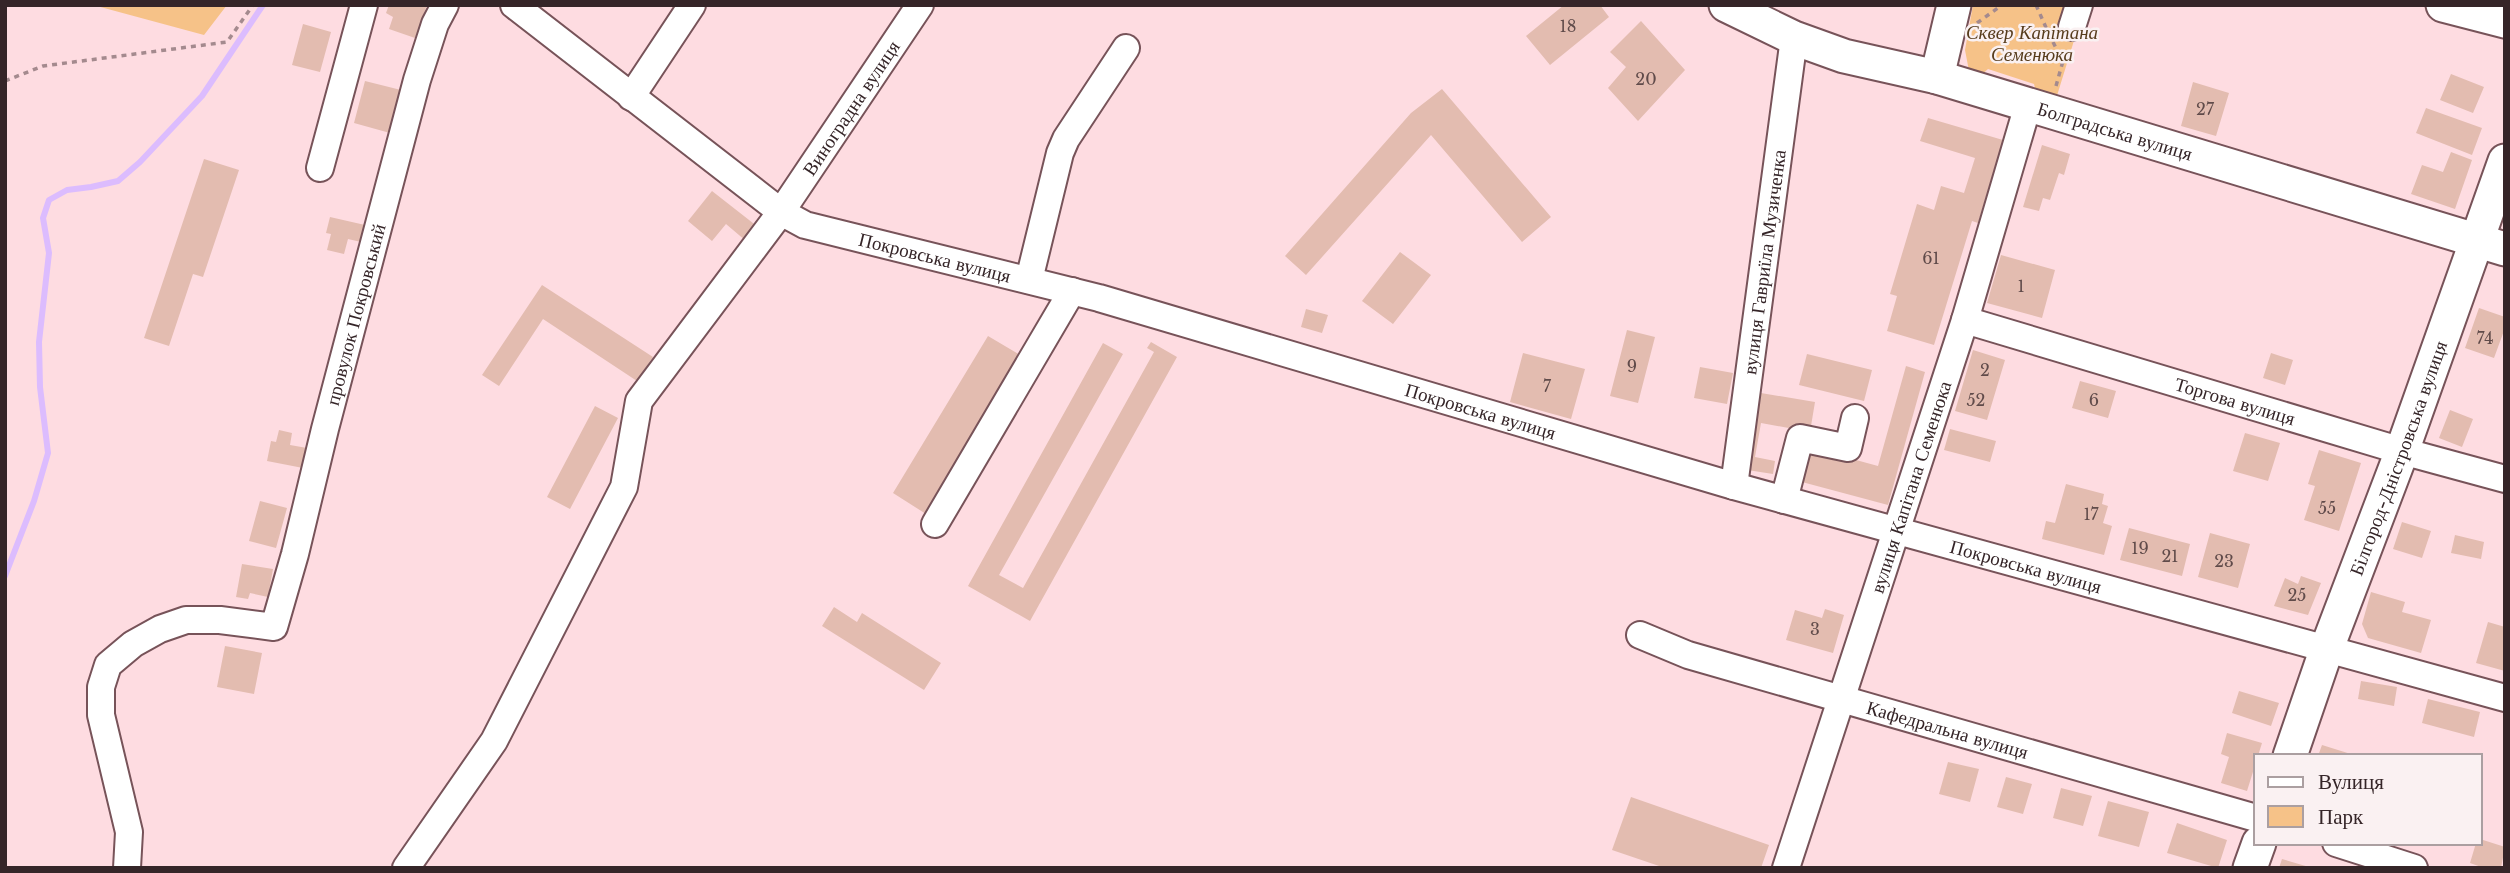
<svg xmlns="http://www.w3.org/2000/svg" width="2510" height="873" viewBox="0 0 2510 873" font-family="'Libre Baskerville',serif">
<style>
.green{fill:#f6c288}
.lines{fill:none;stroke-linecap:round;stroke-linejoin:round}
.stream{stroke:#dcbcfe;stroke-width:6}
.building{fill:#e3bcb0}
.minor-casing{stroke:#775359;stroke-width:30}
.major-casing{stroke:#775359;stroke-width:37}
.path{stroke:#a48a8e;stroke-width:3.5;stroke-dasharray:5 5;stroke-linecap:butt}
.minor{stroke:#fff;stroke-width:26}
.major{stroke:#fff;stroke-width:33}
.labels{text-anchor:middle;dominant-baseline:central;stroke-width:5;stroke-linejoin:round;paint-order:stroke}
.number-label{font-size:16px;fill:#604b4a}
.park-label{font-size:19px;font-style:italic;fill:#573c1c;stroke:#faf1f2}
.street-label{font-size:19px;fill:#352528;stroke:#faf1f2}
</style>
<rect width="100%" height="100%" fill="#fedce1"/>
<path class="green" d="M93 5H227L204 35Z
M1973 5H2085L2055 102 2037 96 2034 84 1988 69 1978 78 1969 71 1965 50Z"/>
<g class="lines">
<path class="stream" d="M5 576 34 501 48 453 40 387 39 342 49 253 43 218 49 200 67 190 91 187 118 181 140 162 202 96 263 5"/>
</g>
<path class="building" d="M389 5H427L415 38 389 29 393 17 386 13Z
M1564 5H1600L1609 17 1550 65 1526 36Z
M1641 21 1685 70 1638 121 1608 88 1626 67 1610 52Z
M303 24 331 32 320 72 292 65Z
M2451 74 2484 87 2473 113 2440 100Z
M365 81 401 90 390 133 354 123Z
M2193 82 2229 93 2216 136 2181 126Z
M1442 89 1551 217 1522 242 1431 135 1306 275 1285 256 1411 113Z
M2426 108 2482 128 2472 155 2416 133Z
M1928 118 2003 140 1978 223 1972 221 1934 345 1887 331 1897 296 1890 294 1917 204 1934 210 1941 186 1964 193 1975 158 1920 141Z
M2042 145 2070 154 2064 175 2059 173 2050 200 2043 198 2039 211 2023 207Z
M2451 152 2472 160 2455 209 2411 194 2422 165 2443 172Z
M204 159 239 170 203 277 193 274 169 346 144 338Z
M712 191 758 227 746 241 726 224 712 241 688 221Z
M330 217 365 225 361 242 348 239 344 254 327 250 331 234 326 233Z
M1400 252 1431 275 1393 324 1362 301Z
M2001 255 2055 270 2042 318 1987 303Z
M542 285 653 357 637 381 543 319 499 386 482 375Z
M2479 308 2505 317V328L2494 358 2465 348Z
M1306 309 1328 315 1322 333 1301 327Z
M1627 330 1655 337 1638 403 1610 396Z
M988 336 1022 356 926 514 893 493Z
M1151 342 1177 357 1030 621 968 586 1103 343 1123 354 999 575 1023 588 1154 352 1147 348Z
M1973 350 2005 360 1987 420 1955 411Z
M1523 353 1585 369 1571 419 1510 402Z
M2271 353 2293 360 2285 385 2263 378Z
M1807 354 1872 370 1864 401 1799 385Z
M1906 366 1925 372 1888 505 1802 482 1812 448 1878 466Z
M1700 367 1733 373 1727 404 1694 398Z
M2080 381 2116 391 2108 418 2072 408Z
M1755 392 1815 402 1810 432 1761 423 1755 457 1775 461 1773 474 1741 469Z
M595 406 618 418 570 509 547 497Z
M2450 410 2473 419 2462 447 2439 438Z
M1950 429 1996 441 1990 462 1944 450Z
M279 430 292 433 290 445 307 448 303 468 267 461 271 441 276 442Z
M2245 433 2280 443 2268 481 2233 471Z
M2319 450 2361 463 2339 531 2304 520 2315 486 2308 484Z
M2066 484 2104 494 2102 504 2108 506 2103 523 2112 526 2104 555 2042 539 2046 521 2055 523Z
M260 501 287 508 276 548 249 541Z
M2402 522 2431 531 2422 558 2393 549Z
M2129 528 2190 544 2182 576 2120 560Z
M2210 533 2250 544 2238 588 2198 577Z
M2455 535 2484 542 2481 559 2451 553Z
M242 564 273 569 268 597 250 593 248 599 236 597Z
M2301 576 2321 583 2308 615 2274 606 2285 578 2298 584Z
M2371 592 2405 602 2402 612 2431 620 2421 653 2368 638 2362 624Z
M834 607 857 622 862 613 941 663 924 690 822 626Z
M1825 609 1844 615 1833 653 1786 640 1795 610 1822 618Z
M2488 622 2505 627V671L2476 663Z
M225 646 262 653 254 694 217 687Z
M2361 681 2397 687 2394 706 2358 699Z
M2239 691 2279 703 2271 726 2232 713Z
M2428 699 2480 712 2474 737 2422 723Z
M2227 733 2262 743 2247 791 2221 783 2229 757 2221 754Z
M2322 745 2354 755V756H2318Z
M1948 762 1979 769 1970 802 1939 794Z
M2006 777 2032 784 2023 814 1997 807Z
M2061 788 2092 796 2083 826 2053 818Z
M1631 797 1769 845 1761 868H1665L1612 850Z
M2108 801 2149 812 2139 847 2098 836Z
M2177 823 2227 840 2218 868 2167 853Z
M2480 839 2505 847 2501 868H2484L2470 863 2476 843H2480Z
M2282 859 2309 867V868H2279Z"/>
<g class="lines">
<defs>
<g id="minor">
<path id="s1" d="M514 5 781 212 805 225 1099 298 1734 486 2505 698"/>
<path d="M2072 27 2079 5"/>
<path d="M631 97 692 5"/>
<path d="M320 168 364 5"/>
<path d="M1029 280 1060 153 1066 139 1126 48"/>
<path id="s2" d="M1965 320 2402 451 2505 479"/>
<path id="s3" d="M1734 486 1794 38"/>
<path d="M1784 500 1800 438 1848 448 1855 418"/>
<path d="M935 524 1072 291"/>
<path id="s4" d="M1640 635 1688 655 2256 818"/>
<path d="M2336 843 2414 868"/>
<path id="s5" d="M127 868 129 832 101 715V687L108 665 133 644 160 629 186 620H220L274 627 295 554 325 429 417 80 435 24 445 5"/>
<path id="s6" d="M406 868 494 741 624 487 639 401 781 212 920 5"/>
<path id="s7" d="M1786 868 1965 320 2028 105"/>
</g>
<g id="major">
<path id="s8" d="M1726 5 1794 38 1844 56 1937 77 2505 249"/>
<path d="M2443 5 2505 21"/>
<path d="M1937 77 1954 5"/>
<path id="s9" d="M2290 756 2327 648 2402 451 2505 161"/>
<path d="M2250 868 2259 843"/>
</g>
</defs>
<use href="#minor" class="minor-casing"/>
<use href="#major" class="major-casing"/>
<path class="path" d="M2036 5 2048 32
M1977 23 2002 5
M2053 42 2062 60
M5 81 43 66 227 42 253 5
M2056 86 2066 50"/>
<use href="#minor" class="minor"/>
<use href="#major" class="major"/>
</g>
<g class="labels">
<g class="number-label">
<text x="1568" y="26">18</text>
<text x="1646" y="79">20</text>
<text x="2205" y="109">27</text>
<text x="1931" y="258">61</text>
<text x="2021" y="286">1</text>
<text x="2485" y="338">74</text>
<text x="1632" y="366">9</text>
<text x="1985" y="370">2</text>
<text x="1547" y="386">7</text>
<text x="1976" y="400">52</text>
<text x="2094" y="400">6</text>
<text x="2327" y="508">55</text>
<text x="2091" y="514">17</text>
<text x="2140" y="548">19</text>
<text x="2170" y="556">21</text>
<text x="2224" y="561">23</text>
<text x="2297" y="595">25</text>
<text x="1815" y="629">3</text>
</g>
<g class="park-label">
<text x="2032" y="32">Сквер Капітана<tspan x="2032" dy="22">Семенюка</tspan></text>
</g>
<g class="street-label">
<text stroke="none"><textPath href="#s6" startOffset="889">Виноградна вулиця</textPath></text>
<text stroke="none"><textPath href="#s8" startOffset="410">Болградська вулиця</textPath></text>
<text stroke="none"><textPath href="#s1" startOffset="499">Покровська вулиця</textPath></text>
<text stroke="none"><textPath href="#s3" startOffset="226">вулиця Гавриїла Музиченка</textPath></text>
<text stroke="none"><textPath href="#s5" startOffset="710">провулок Покровський</textPath></text>
<text stroke="none"><textPath href="#s2" startOffset="282">Торгова вулиця</textPath></text>
<text stroke="none"><textPath href="#s1" startOffset="1066">Покровська вулиця</textPath></text>
<text stroke="none"><textPath href="#s9" startOffset="317">Білгород-Дністровська вулиця</textPath></text>
<text stroke="none"><textPath href="#s7" startOffset="401">вулиця Капітана Семенюка</textPath></text>
<text stroke="none"><textPath href="#s1" startOffset="1633">Покровська вулиця</textPath></text>
<text stroke="none"><textPath href="#s4" startOffset="322">Кафедральна вулиця</textPath></text>
</g>
</g>
<rect width="2510" height="873" fill="none" stroke="#352528" stroke-width="14"/>
<rect x="2254" y="754" width="228" height="91" fill="#faf1f2" stroke="#ab9fa1" stroke-width="2"/>
<rect x="2268" y="777" width="35" height="10" fill="#ffffff" stroke="#ab9fa1" stroke-width="2"/>
<text x="2318" y="789" font-size="21" fill="#352528">Вулиця</text>
<rect x="2268" y="806" width="35" height="21" fill="#f6c288" stroke="#ab9fa1" stroke-width="2"/>
<text x="2318" y="824" font-size="21" fill="#352528">Парк</text>
</svg>
